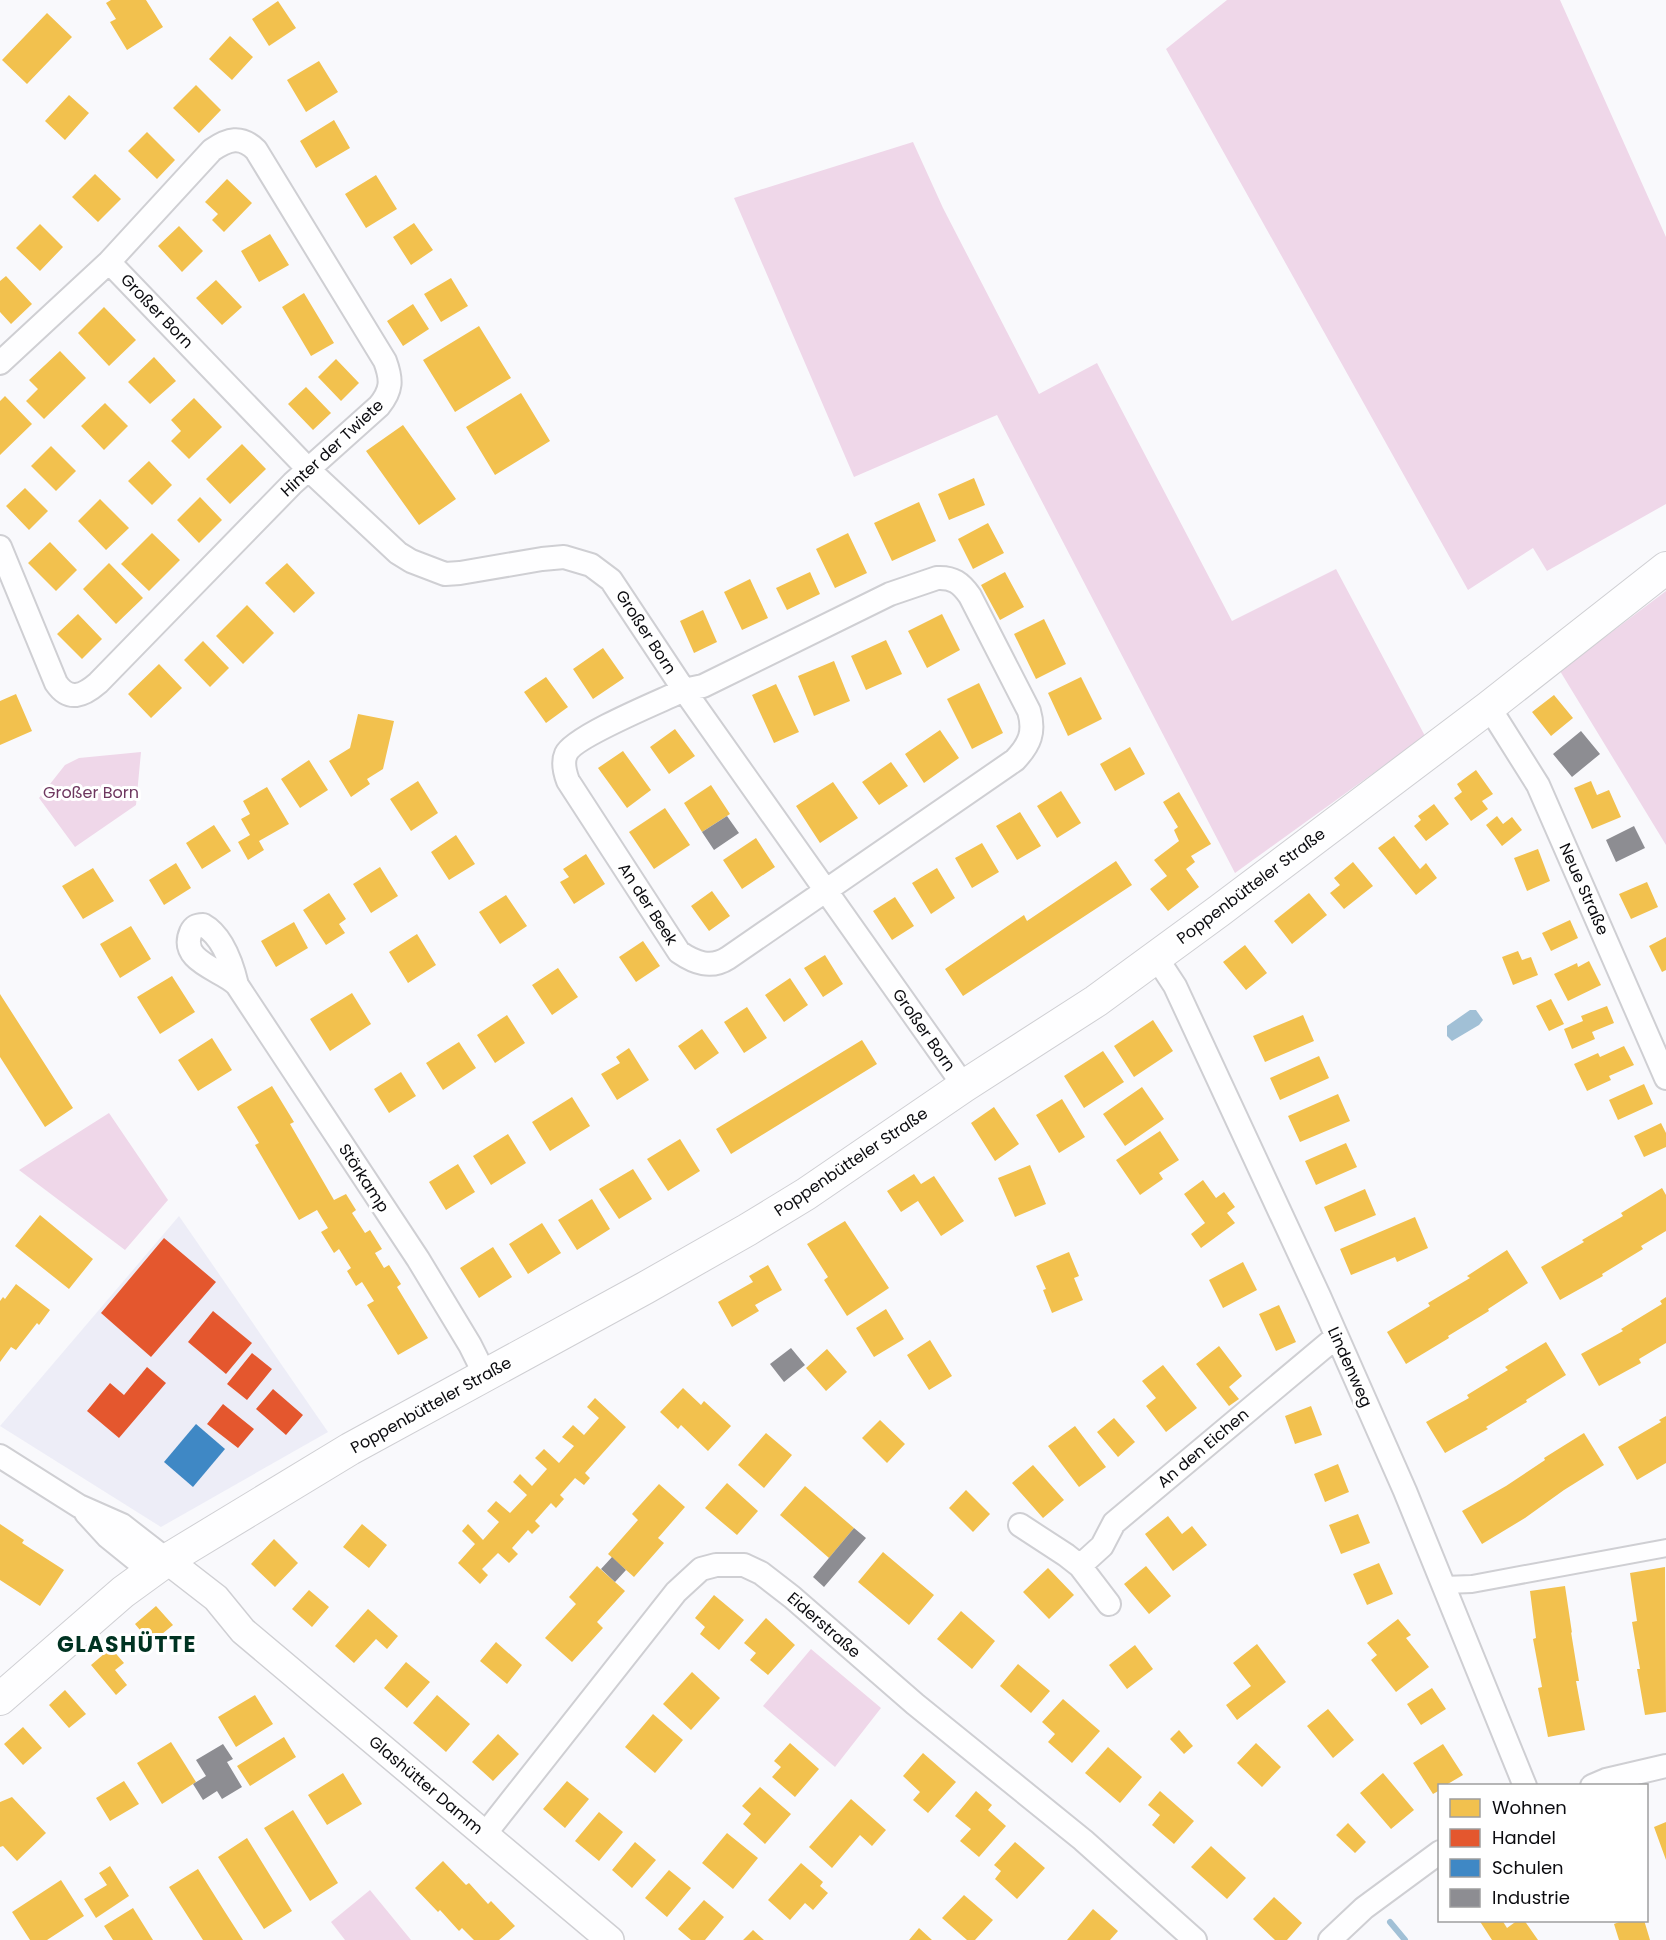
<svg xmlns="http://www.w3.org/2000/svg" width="1666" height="1940" viewBox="0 0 1666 1940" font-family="Poppins,sans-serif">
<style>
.built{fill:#ededf7}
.green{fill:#efd7e9}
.water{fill:#a1c0d6}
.homes{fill:#f2c14e}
.shops{fill:#e4572e}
.schools{fill:#3f88c5}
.industry{fill:#8d8d92}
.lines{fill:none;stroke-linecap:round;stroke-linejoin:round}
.stream{stroke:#a1c0d6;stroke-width:6}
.pedestrian-casing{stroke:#cfcfd3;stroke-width:20}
.minor-casing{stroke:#cfcfd3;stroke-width:26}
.tertiary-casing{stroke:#cfcfd3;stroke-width:30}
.secondary-casing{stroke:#cfcfd3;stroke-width:34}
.pedestrian{stroke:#fefeff;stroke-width:16}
.minor{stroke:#fefeff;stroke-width:22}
.tertiary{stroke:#fefeff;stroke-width:27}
.secondary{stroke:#fefeff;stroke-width:32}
.labels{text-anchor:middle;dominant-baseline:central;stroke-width:6;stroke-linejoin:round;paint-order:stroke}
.street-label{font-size:16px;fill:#0c0c10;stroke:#fff}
.park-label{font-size:16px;fill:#6e375f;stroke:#fff}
.district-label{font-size:22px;font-weight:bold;letter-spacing:1.5px;fill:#032;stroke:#fff}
</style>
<rect width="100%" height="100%" fill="#f9f9fc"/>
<path class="built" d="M179 1216 328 1432 161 1527 0 1426Z"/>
<path class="green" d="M1227 0H1560L1666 237V504L1547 571 1533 548 1468 590 1166 49Z
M913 142 943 208 1039 394 1097 363 1232 621 1336 569 1425 736 1235 873 997 415 854 477 734 198Z
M1666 591V845L1560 671Z
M141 752 136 805 75 847 39 798 65 765 79 758Z
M109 1113 168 1200 125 1250 19 1170Z
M811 1649 881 1708 835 1767 763 1706Z
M370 1890 411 1940H345L331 1922Z"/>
<path class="water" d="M1470 1010H1476L1483 1020 1479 1025 1452 1041 1447 1036V1026Z"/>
<path class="homes" d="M111 0H146L163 27 127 50 110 22 116 19 106 3Z
M278 1 296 28 269 46 252 19Z
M47 13 72 37 27 84 2 60Z
M230 36 253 57 232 80 209 59Z
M319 61 338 92 306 112 287 80Z
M196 85 221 110 199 133 173 108Z
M69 95 89 113 65 140 45 121Z
M334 120 350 148 316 168 300 141Z
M147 132 175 160 157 179 128 151Z
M95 174 121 199 98 222 72 197Z
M376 175 397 209 366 228 345 194Z
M227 179 252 203 224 232 212 220 218 214 205 202Z
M414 223 433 250 411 265 393 237Z
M40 224 63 247 40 271 16 248Z
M179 226 203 251 182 272 158 246Z
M270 234 289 265 259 282 241 251Z
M6 276 32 304 11 324 0 312V281Z
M451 278 468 306 441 322 424 294Z
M216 280 242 307 222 325 196 298Z
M304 293 334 343 311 356 282 307Z
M413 304 429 329 403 346 387 321Z
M104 307 136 340 109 366 78 333Z
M479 326 511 378 455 412 423 360Z
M60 351 86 378 44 419 26 401 38 389 29 380Z
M154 357 176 381 150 404 128 382Z
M336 359 359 383 341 401 318 377Z
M306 387 331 413 313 430 288 404Z
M521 393 550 441 495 475 466 427Z
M5 396 32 424 0 455V401Z
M194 398 222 427 189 459 171 441 181 431 171 420Z
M105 403 128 426 104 450 81 426Z
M403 425 456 499 419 525 366 451Z
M242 444 266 469 230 504 206 479Z
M51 446 76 471 56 491 31 466Z
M149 461 172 485 152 505 128 481Z
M974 478 985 505 949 520 938 494Z
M25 488 48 511 29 530 6 506Z
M200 497 222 520 199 543 177 520Z
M100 499 129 528 106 550 78 521Z
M919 502 936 541 892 561 874 523Z
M988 523 1004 553 973 569 958 539Z
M152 533 180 560 149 591 121 564Z
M848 533 867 573 835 588 816 549Z
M50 542 77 570 56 591 28 563Z
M109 563 143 598 116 624 83 589Z
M287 563 315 593 294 613 265 583Z
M810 572 820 594 787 610 776 588Z
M1005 572 1024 607 1000 620 981 585Z
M750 579 768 618 742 630 724 592Z
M247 605 274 633 243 664 216 636Z
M703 610 717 642 694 653 680 621Z
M78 614 102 639 82 659 57 634Z
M942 614 960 650 927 668 908 631Z
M1044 619 1066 664 1036 679 1014 634Z
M886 640 902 674 866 690 851 656Z
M203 641 229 668 210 687 184 660Z
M603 648 624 678 593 699 573 669Z
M834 661 850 701 814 716 798 676Z
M159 664 182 688 151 718 128 694Z
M546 677 568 707 546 723 524 692Z
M1081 677 1102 719 1068 736 1048 693Z
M979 683 1003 733 972 749 947 699Z
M776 684 799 732 774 743 752 695Z
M16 694 32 731 0 745V701Z
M1554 695 1573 718 1551 736 1532 712Z
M358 714 394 721 383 769 367 779 370 784 351 797 329 761 350 748Z
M675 729 695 756 669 774 650 747Z
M940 730 959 758 924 783 905 754Z
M1130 747 1145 774 1115 791 1100 764Z
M623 751 651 790 627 808 598 768Z
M309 760 328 790 300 808 281 779Z
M891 762 908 786 879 805 862 782Z
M1476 770 1493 794 1482 801 1488 809 1471 821 1454 798 1462 792 1457 784Z
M418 781 438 813 411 831 390 799Z
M1591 781 1597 795 1609 790 1621 817 1592 829 1574 788Z
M833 782 858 818 820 843 796 806Z
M711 785 730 814 702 832 684 803Z
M267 787 289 824 259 841 264 850 248 860 238 842 250 835 241 819 250 814 243 801Z
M1061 791 1081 823 1057 838 1037 806Z
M1179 792 1211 844 1191 856 1195 862 1186 869 1199 887 1168 911 1150 889 1167 876 1154 860 1179 841 1174 830 1178 827 1163 802Z
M1434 804 1449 824 1426 841 1414 826 1421 820 1418 816Z
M665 808 690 845 654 869 629 832Z
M1020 812 1041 846 1017 860 996 826Z
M1497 816 1503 824 1512 817 1522 830 1502 846 1486 825Z
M214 825 231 851 202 869 186 843Z
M456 835 475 864 449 880 431 852Z
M1394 836 1420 869 1426 863 1437 878 1416 895 1378 848Z
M756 838 775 867 742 889 723 860Z
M982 843 999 872 972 888 955 858Z
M1538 849 1550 881 1527 891 1514 858Z
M586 854 605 884 574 904 560 882 569 877 563 869Z
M1116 861 1132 885 963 996 945 969 1024 915 1027 921Z
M1353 862 1373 886 1344 909 1330 893 1340 885 1334 878Z
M176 863 191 888 164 905 149 880Z
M380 867 398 896 371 913 353 884Z
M93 868 114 901 83 919 62 886Z
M937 868 955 898 931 914 912 883Z
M1647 882 1658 907 1631 919 1619 894Z
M712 891 730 916 709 931 691 906Z
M329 893 346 919 339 924 345 933 326 945 303 910Z
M1309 893 1327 915 1292 944 1274 921Z
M506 895 527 926 500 944 479 912Z
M895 897 914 926 892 940 873 911Z
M1570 920 1578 938 1551 951 1542 933Z
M294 922 308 948 276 967 261 941Z
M131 926 151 959 120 978 100 944Z
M417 934 436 965 408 983 389 952Z
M1666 937V970L1662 972 1649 946Z
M643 941 660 966 636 982 619 957Z
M1245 945 1267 973 1246 990 1223 962Z
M1518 951 1522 960 1531 957 1538 975 1513 985 1502 957Z
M825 955 843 984 823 997 804 968Z
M1589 961 1601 985 1568 1001 1554 974 1577 963 1578 967Z
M558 968 578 997 552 1015 532 985Z
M172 976 195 1012 160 1034 137 997Z
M790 978 808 1005 784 1022 765 995Z
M352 993 371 1024 330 1051 310 1019Z
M0 994 73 1108 45 1127 0 1057Z
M1551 999 1564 1024 1549 1031 1536 1006Z
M1607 1006 1614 1023 1592 1032 1595 1039 1572 1049 1564 1029 1583 1021 1581 1016Z
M747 1007 767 1038 744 1053 724 1022Z
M507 1015 525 1043 495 1063 477 1035Z
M1303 1015 1314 1041 1265 1062 1253 1036Z
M1153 1020 1173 1051 1134 1077 1114 1046Z
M702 1029 719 1053 695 1070 678 1046Z
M212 1038 232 1070 198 1091 178 1060Z
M862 1040 877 1064 731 1154 716 1129Z
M459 1042 476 1068 443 1090 426 1063Z
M1624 1046 1634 1065 1609 1076 1611 1080 1587 1091 1574 1064 1598 1053 1600 1057Z
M629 1048 649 1080 617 1100 601 1074 620 1063 616 1057Z
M1103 1051 1124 1082 1084 1108 1064 1076Z
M1319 1056 1329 1078 1280 1100 1270 1078Z
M401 1072 416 1096 389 1113 374 1089Z
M1644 1084 1653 1104 1618 1120 1609 1100Z
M272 1086 294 1122 290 1124 334 1200 346 1194 356 1210 352 1213 365 1233 370 1230 382 1249 375 1253 384 1268 389 1265 401 1284 397 1287 428 1338 398 1355 367 1305 374 1301 362 1282 356 1286 347 1271 351 1268 339 1249 334 1253 321 1232 328 1228 317 1210 299 1220 255 1145 259 1143 237 1107Z
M1142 1087 1164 1119 1125 1146 1103 1114Z
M1338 1094 1350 1121 1300 1142 1288 1116Z
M572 1097 590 1126 550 1151 532 1122Z
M1062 1099 1085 1137 1059 1153 1036 1115Z
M994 1107 1019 1144 995 1161 971 1123Z
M1661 1123 1666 1133V1147L1644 1157 1634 1136Z
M1160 1131 1179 1160 1159 1173 1163 1179 1140 1195 1116 1160Z
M508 1134 526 1163 491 1185 473 1156Z
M680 1139 700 1171 668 1191 647 1159Z
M1346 1143 1357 1167 1316 1185 1305 1161Z
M458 1164 475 1192 446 1210 429 1182Z
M1030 1165 1046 1204 1015 1217 998 1178Z
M633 1169 652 1199 619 1219 599 1189Z
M914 1174 921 1184 934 1176 964 1221 941 1236 918 1201 901 1212 887 1191Z
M1203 1180 1216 1198 1224 1192 1235 1207 1227 1213 1235 1223 1201 1248 1191 1234 1205 1223 1184 1194Z
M1662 1188 1666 1195V1231L1641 1246 1643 1249 1602 1274 1603 1276 1560 1300 1541 1267 1584 1242 1582 1240 1623 1216 1621 1213Z
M1365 1189 1376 1215 1335 1232 1324 1207Z
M592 1199 610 1229 577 1250 558 1220Z
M40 1215 93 1259 69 1289 15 1246Z
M1415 1217 1428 1248 1397 1262 1395 1257 1351 1275 1340 1249Z
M845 1221 889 1288 847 1316 824 1280 828 1277 807 1244Z
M542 1223 561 1253 528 1274 509 1244Z
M493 1247 512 1277 479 1298 460 1268Z
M1507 1250 1528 1283 1488 1309 1489 1311 1448 1336 1449 1338 1406 1364 1387 1332 1430 1306 1428 1303 1470 1278 1467 1276Z
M1069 1252 1079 1276 1074 1278 1083 1300 1052 1313 1043 1290 1046 1289 1036 1266Z
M1243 1262 1257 1290 1223 1308 1209 1280Z
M768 1265 782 1290 755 1305 759 1311 732 1327 718 1302 753 1282 749 1276Z
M16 1284 50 1310 39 1325 37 1323 16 1350 11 1347 0 1362V1301L3 1297 5 1299Z
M1666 1297V1343L1639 1359 1641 1363 1599 1386 1581 1354 1623 1331 1621 1329 1662 1304 1660 1301Z
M1279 1305 1296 1342 1276 1351 1259 1314Z
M886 1309 904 1339 874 1357 856 1328Z
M930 1340 952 1376 929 1390 907 1355Z
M1546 1342 1566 1375 1526 1400 1527 1402 1486 1427 1488 1429 1445 1453 1426 1422 1469 1398 1467 1395 1508 1370 1505 1367Z
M1219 1346 1242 1376 1229 1387 1239 1399 1229 1406 1196 1364Z
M827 1349 847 1372 826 1391 806 1368Z
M1163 1365 1197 1408 1166 1432 1146 1406 1156 1398 1142 1381Z
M683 1388 701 1405 704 1401 731 1426 708 1451 681 1425 678 1429 660 1412Z
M595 1398 626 1427 585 1473 590 1478 584 1485 575 1478 560 1495 564 1499 556 1508 551 1503 535 1521 540 1526 532 1534 528 1530 512 1548 518 1554 509 1563 498 1553 482 1569 488 1575 480 1584 458 1563 475 1544 462 1531 468 1524 483 1540 499 1522 487 1511 496 1501 510 1513 527 1495 513 1482 520 1474 532 1486 547 1469 535 1458 544 1449 559 1463 574 1446 562 1437 573 1425 584 1435 599 1418 587 1407Z
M1311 1406 1322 1435 1295 1444 1285 1416Z
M1666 1416V1463L1637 1480 1618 1447 1661 1422 1659 1420Z
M1114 1418 1135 1442 1118 1457 1097 1432Z
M880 1420 905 1444 887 1463 862 1438Z
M1075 1426 1106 1467 1079 1487 1048 1446Z
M766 1433 792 1455 764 1488 738 1465Z
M1584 1433 1604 1465 1564 1490 1525 1518 1482 1544 1462 1511 1506 1486 1545 1460 1544 1458Z
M1338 1464 1349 1492 1325 1502 1314 1474Z
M1033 1465 1064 1500 1043 1518 1012 1483Z
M727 1483 758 1511 737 1535 705 1508Z
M659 1484 685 1507 658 1538 664 1543 634 1577 608 1554 638 1520 632 1514Z
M805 1486 854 1528 829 1558 780 1515Z
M966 1490 990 1514 973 1532 949 1508Z
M1358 1514 1370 1543 1341 1554 1329 1525Z
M1168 1516 1182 1534 1192 1526 1207 1545 1173 1571 1145 1534Z
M0 1524 24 1540 22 1543 64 1570 40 1606 0 1580Z
M362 1524 387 1545 369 1568 343 1547Z
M274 1539 298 1563 275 1587 251 1564Z
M883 1552 934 1595 909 1625 858 1582Z
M1379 1563 1393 1594 1367 1605 1353 1574Z
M597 1566 625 1591 597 1622 603 1628 572 1662 545 1638 576 1604 569 1597Z
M1146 1566 1171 1596 1149 1614 1124 1584Z
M1665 1567 1666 1712 1645 1715 1637 1669H1640L1632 1622 1637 1621 1630 1573Z
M1048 1568 1074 1595 1049 1619 1023 1592Z
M1565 1586 1572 1633 1571 1632 1579 1681H1576L1585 1730 1548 1737 1538 1688 1542 1687 1533 1639 1536 1638 1530 1591Z
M309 1590 329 1607 312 1627 292 1609Z
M714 1595 744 1620 719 1650 700 1634 705 1627 695 1618Z
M156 1606 173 1625 151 1643 135 1624Z
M368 1609 398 1636 387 1649 376 1639 354 1663 335 1646Z
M961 1611 995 1641 972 1669 937 1639Z
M766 1618 795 1645 768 1675 750 1660 756 1653 744 1643Z
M1398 1619 1411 1635 1406 1638 1429 1667 1396 1692 1371 1660 1377 1655 1367 1643Z
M496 1642 522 1665 507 1684 480 1661Z
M1257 1644 1286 1682 1237 1720 1226 1705 1251 1686 1233 1663Z
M1135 1645 1153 1669 1127 1689 1109 1665Z
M111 1648 124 1663 115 1670 127 1685 116 1695 91 1665Z
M406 1662 430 1682 407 1708 384 1688Z
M1018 1664 1050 1691 1031 1713 1000 1686Z
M692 1672 720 1698 691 1730 663 1704Z
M1432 1688 1446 1709 1421 1725 1407 1704Z
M65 1690 86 1714 69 1728 49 1705Z
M255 1695 273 1724 236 1747 218 1717Z
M437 1695 470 1724 446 1752 413 1723Z
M1063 1699 1100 1731 1072 1763 1048 1742 1055 1734 1042 1722Z
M1328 1709 1354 1740 1333 1758 1307 1726Z
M653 1714 683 1740 655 1773 625 1747Z
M23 1727 42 1748 23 1765 4 1744Z
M1179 1730 1193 1746 1184 1754 1170 1739Z
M498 1734 519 1754 493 1781 472 1762Z
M284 1737 296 1757 250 1786 237 1766Z
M171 1742 196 1782 162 1804 137 1763Z
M790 1743 819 1769 795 1797 772 1777 781 1767 774 1761Z
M1256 1743 1281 1767 1262 1787 1237 1763Z
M1443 1744 1463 1775 1446 1785H1440V1790L1433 1794 1413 1763Z
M1108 1747 1142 1777 1120 1803 1085 1773Z
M923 1753 956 1782 928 1813 913 1800 920 1792 903 1776Z
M343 1773 362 1804 327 1825 308 1795Z
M1383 1773 1414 1810 1391 1829 1360 1793Z
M124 1781 139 1804 110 1821 96 1798Z
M567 1781 589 1799 565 1828 543 1809Z
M760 1787 791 1814 765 1844 743 1824 751 1814 742 1806Z
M976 1791 992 1805 988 1810 1006 1826 979 1857 960 1841 971 1829 955 1816Z
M1160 1791 1194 1821 1174 1844 1152 1825 1160 1815 1148 1805Z
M12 1797 46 1833 17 1861 3 1846 0 1847V1802Z
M851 1799 886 1830 872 1846 860 1835 832 1868 809 1847Z
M293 1810 338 1883 310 1901 264 1828Z
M599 1812 623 1832 599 1861 575 1841Z
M1666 1822V1860L1654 1827Z
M1348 1823 1366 1842 1355 1853 1336 1835Z
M727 1833 758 1858 733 1889 702 1863Z
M247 1838 292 1911 264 1929 218 1857Z
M635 1842 656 1860 632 1888 612 1870Z
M1015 1842 1045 1868 1017 1899 995 1879 1001 1871 994 1865Z
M1211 1846 1246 1878 1227 1899 1191 1867Z
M443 1861 466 1885 469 1883 488 1904 491 1901 515 1926 499 1940H474L462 1928 459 1931 440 1910 438 1912 415 1888Z
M801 1863 823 1882 820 1886 828 1893 813 1910 805 1903 790 1920 768 1900Z
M110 1866 129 1896 96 1918 84 1899 107 1885 99 1873Z
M198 1869 225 1912 243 1940H203L169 1887Z
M669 1870 691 1888 667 1917 645 1898Z
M61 1880 84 1916 47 1940H30L12 1912Z
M964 1895 993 1920 975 1940H967L942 1918Z
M1274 1897 1302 1923 1287 1940H1275L1253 1919Z
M704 1900 724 1917 705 1940H691L678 1929Z
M133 1908 153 1940H113L104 1926Z
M1093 1909 1118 1931 1110 1940H1067Z
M1479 1920H1502L1507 1928 1518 1920H1524L1538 1940H1492Z
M1624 1920H1644L1650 1940H1619L1614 1924Z
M919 1928 932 1940H909Z
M753 1930 764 1940H743Z"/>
<path class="shops" d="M164 1238 216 1282 151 1357 101 1313Z
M213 1311 252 1343 226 1374 188 1342Z
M252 1353 272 1369 247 1400 227 1384Z
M147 1367 166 1383 119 1438 87 1411 110 1383 124 1395Z
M273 1389 303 1415 286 1435 256 1409Z
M223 1404 254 1429 238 1448 207 1424Z"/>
<path class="schools" d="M196 1424 225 1449 193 1487 164 1462Z"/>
<path class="industry" d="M1581 731 1600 754 1572 777 1553 754Z
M727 816 739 833 714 850 702 832Z
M1634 826 1645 848 1616 862 1606 840Z
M791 1348 805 1365 784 1382 770 1364Z
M854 1528 866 1538 824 1587 813 1577Z
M612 1557 626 1570 615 1582 601 1569Z
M223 1744 233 1759 227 1762 242 1787 222 1799 217 1791 203 1800 193 1784 206 1776 196 1760Z"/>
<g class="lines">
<path class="stream" d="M1390 1922 1405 1940"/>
<defs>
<path id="pedestrian" d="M1444 1585 1472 1584 1666 1548"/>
<path id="minor" d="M109 262 308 469 398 553 411 561 445 574 460 573 542 559 564 557 591 565 611 580 684 690 964 1086
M0 363 109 262 212 150C228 139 241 135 256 150L385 361C392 380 392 390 379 406L293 483 98 683C83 696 69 702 56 683L0 547
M937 578C953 577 961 583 970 596L1029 711C1035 732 1030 744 1015 760L728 958C711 969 695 963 679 952L568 781C565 773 562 763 566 754 573 738 651 705 671 696L684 690 703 686 890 594Z
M1489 707 1538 785 1666 1078
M1156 957 1175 986 1319 1296 1405 1491 1525 1786
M237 985C232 964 223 936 203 925 197 925 194 926 191 932 178 962 224 970 237 985L418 1259 470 1345 485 1375
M0 1456 79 1506 122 1525 167 1560
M86 1513 108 1537 150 1571
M1020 1525 1066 1555 1080 1566 1109 1604
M1080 1566 1102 1546 1114 1523 1336 1337
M1592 1786 1606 1780 1666 1766
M485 1834 676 1592 701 1569 716 1565H744L761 1573 792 1597 915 1704 1083 1840 1195 1940
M1330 1940 1364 1908 1440 1852"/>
<path id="tertiary" d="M167 1560 216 1598 243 1631 610 1940"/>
<path id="secondary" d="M0 1699 123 1592 167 1560 350 1449 645 1288 747 1230 806 1194 964 1086 1096 1001 1219 911 1489 707 1666 568"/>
</defs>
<use href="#pedestrian" class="pedestrian-casing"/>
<use href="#minor" class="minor-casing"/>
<use href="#tertiary" class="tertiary-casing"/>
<use href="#secondary" class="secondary-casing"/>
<use href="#pedestrian" class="pedestrian"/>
<use href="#minor" class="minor"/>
<use href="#tertiary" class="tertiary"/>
<use href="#secondary" class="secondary"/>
</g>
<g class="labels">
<g class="street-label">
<text transform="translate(157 311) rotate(46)">Großer Born</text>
<text transform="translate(332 448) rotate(-43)">Hinter der Twiete</text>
<text transform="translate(646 632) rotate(57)">Großer Born</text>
<text transform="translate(1251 886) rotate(-37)">Poppenbütteler Straße</text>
<text transform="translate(1584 889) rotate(66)">Neue Straße</text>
<text transform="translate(648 904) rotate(57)">An der Beek</text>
<text transform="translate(924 1030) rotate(55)">Großer Born</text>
<text transform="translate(851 1162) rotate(-34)">Poppenbütteler Straße</text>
<text transform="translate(364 1178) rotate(57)">Störkamp</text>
<text transform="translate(1350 1367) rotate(66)">Lindenweg</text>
<text transform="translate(431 1405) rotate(-29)">Poppenbütteler Straße</text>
<text transform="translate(1203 1448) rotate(-40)">An den Eichen</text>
<text transform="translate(824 1625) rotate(41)">Eiderstraße</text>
<text transform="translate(426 1785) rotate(40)">Glashütter Damm</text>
</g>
<g class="park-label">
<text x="91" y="792">Großer Born</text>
</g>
<g class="district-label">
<text x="127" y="1644">GLASHÜTTE</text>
</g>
</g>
<rect x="1438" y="1784" width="210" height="138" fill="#ffffff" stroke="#9e9e9f" stroke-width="1.5"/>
<rect x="1450" y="1799" width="30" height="18" fill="#f2c14e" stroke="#9e9e9f" stroke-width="1.5"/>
<text x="1492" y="1814" font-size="18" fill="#0c0c10">Wohnen</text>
<rect x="1450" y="1829" width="30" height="18" fill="#e4572e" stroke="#9e9e9f" stroke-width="1.5"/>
<text x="1492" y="1844" font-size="18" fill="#0c0c10">Handel</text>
<rect x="1450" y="1859" width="30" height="18" fill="#3f88c5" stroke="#9e9e9f" stroke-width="1.5"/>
<text x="1492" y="1874" font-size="18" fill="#0c0c10">Schulen</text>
<rect x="1450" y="1889" width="30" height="18" fill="#8d8d92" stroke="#9e9e9f" stroke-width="1.5"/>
<text x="1492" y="1904" font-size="18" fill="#0c0c10">Industrie</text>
</svg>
